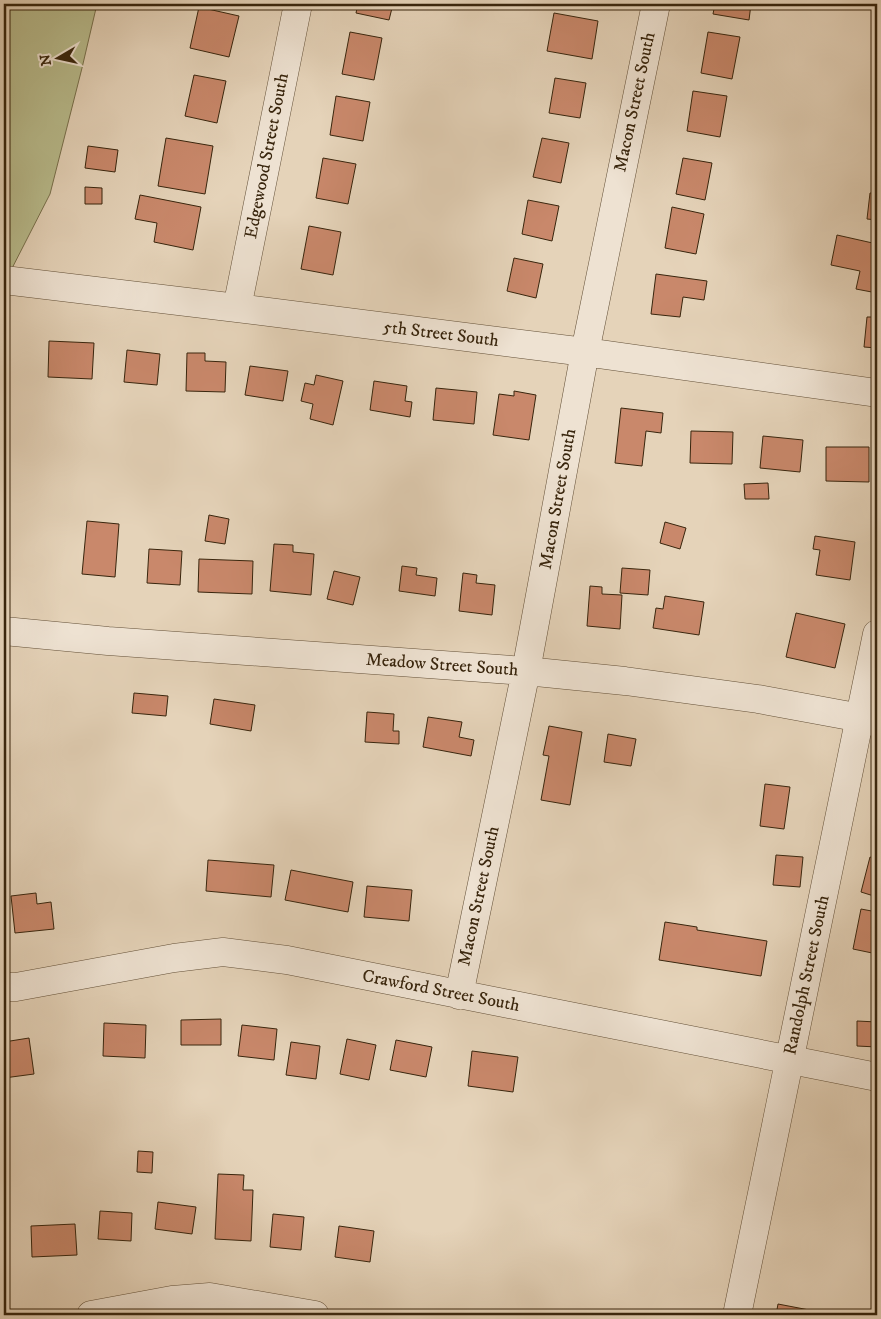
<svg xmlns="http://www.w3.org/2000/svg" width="881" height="1319" viewBox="0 0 881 1319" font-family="'IM FELL DW Pica',serif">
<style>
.green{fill:#b8bb8c;stroke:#78704c}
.building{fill:#c9886b;stroke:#38250d}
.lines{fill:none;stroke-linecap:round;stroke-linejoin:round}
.minor-casing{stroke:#635038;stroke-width:29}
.minor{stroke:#eee2d2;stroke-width:28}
.labels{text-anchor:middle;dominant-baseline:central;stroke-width:4;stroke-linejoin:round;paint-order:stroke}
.street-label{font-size:18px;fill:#38250d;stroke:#eee2d2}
</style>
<rect width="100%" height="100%" fill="#e5d3b9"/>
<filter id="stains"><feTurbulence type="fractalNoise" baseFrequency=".004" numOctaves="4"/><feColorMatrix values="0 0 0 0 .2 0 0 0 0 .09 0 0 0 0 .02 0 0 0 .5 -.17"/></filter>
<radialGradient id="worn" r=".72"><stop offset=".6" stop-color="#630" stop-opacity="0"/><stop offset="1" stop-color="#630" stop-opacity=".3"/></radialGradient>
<path class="green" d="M4 4H97L82 68 50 194 6 280H4Z"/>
<path class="building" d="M358 4H393L389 20 356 13Z
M715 4H751L749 20 713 14Z
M199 7 239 16 229 57 190 48Z
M554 13 598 21 592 59 547 51Z
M350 32 382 38 374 80 342 74Z
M708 32 740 37 732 79 701 73Z
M194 75 226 81 217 123 185 116Z
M555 78 586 83 580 118 549 113Z
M693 91 727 96 720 137 687 131Z
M336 96 370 102 363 141 330 135Z
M166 138 213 146 205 194 158 186Z
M542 138 569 143 561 183 533 177Z
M88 146 118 150 115 172 85 168Z
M323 158 356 164 348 204 316 198Z
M683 158 712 163 705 200 676 194Z
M85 187 102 188V204H85Z
M870 193H877V220L867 219Z
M140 195 201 207 193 250 154 242 157 223 135 219Z
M528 200 559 206 552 241 522 234Z
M672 207 704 214 696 254 665 248Z
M309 226 341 232 333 275 301 269Z
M837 235 877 244V293L856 289 860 271 831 265Z
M514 258 543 264 536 298 507 291Z
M656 274 707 281 704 300 683 297 680 317 651 314Z
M867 317H877V348L864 347Z
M49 341 94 343 92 379 48 377Z
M127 350 160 354 157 385 124 382Z
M187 353H205V361L226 362 225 392 186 391Z
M250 366 288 371 283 401 245 395Z
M316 375 343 381 333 425 310 419 313 404 301 401 305 383 314 385Z
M374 381 407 386 405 401 412 402 410 417 370 410Z
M436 388 477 392 474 424 433 420Z
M514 391 536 395 529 440 493 435 499 394 514 396Z
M621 408 663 413 661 433 646 431 642 466 615 463Z
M691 431 733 432 732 464 690 463Z
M763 436 803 440 800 472 760 468Z
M826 447H869V482L826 481Z
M768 483 769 499H745L744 484Z
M209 515 229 519 225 544 205 541Z
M87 521 119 524 115 577 82 574Z
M665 522 686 528 680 549 660 543Z
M815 536 855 542 850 580 816 575 820 550 813 549Z
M274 544 293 545V552L314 554 311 595 270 591Z
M149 549 182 551 180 585 147 583Z
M199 559 253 561 252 594 198 592Z
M402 566 417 568 416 575 437 578 435 596 399 591Z
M622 568 650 570 648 595 620 593Z
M334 571 360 577 353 605 327 599Z
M463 573 477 575 476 583 495 585 492 615 459 611Z
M590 586 602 587V594L622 595 620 629 587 626Z
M665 596 704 602 699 635 653 628 656 608 663 609Z
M796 613 845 624 835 668 786 657Z
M134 693 168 696 166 716 132 713Z
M214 699 255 705 251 731 210 724Z
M367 712 394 714 393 731H399V744L365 742Z
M428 717 462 722 459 737 474 740 471 756 423 747Z
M549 726 582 732 570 805 541 800 549 756 543 755Z
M608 734 636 739 631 766 604 762Z
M765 784 790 787 784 829 760 826Z
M776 855 803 857 800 887 773 885Z
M870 857 877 859V897L861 892Z
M208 860 274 865 271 897 206 891Z
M291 870 353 882 348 912 285 900Z
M367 886 412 890 409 921 364 917Z
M36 893 37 904 51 902 54 929 15 933 11 896Z
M861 909 877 912V954L853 949Z
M665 922 697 927V930L767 941 761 976 659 960Z
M221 1019V1045H181V1020Z
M857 1021 877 1022V1047L857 1046Z
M104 1023 146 1025 145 1058 103 1056Z
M242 1025 277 1029 274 1060 238 1056Z
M29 1038 34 1074 4 1078V1042Z
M347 1039 376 1045 369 1080 340 1074Z
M396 1040 432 1047 426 1077 390 1070Z
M291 1042 320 1046 316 1079 286 1075Z
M472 1051 518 1057 513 1092 468 1086Z
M138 1151 153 1152 152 1173 137 1172Z
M218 1174 244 1175 243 1190H253L251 1241 215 1239Z
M4 1195H8L4 1260Z
M158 1202 196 1207 192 1234 155 1229Z
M100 1211 132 1213 131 1241 98 1239Z
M273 1214 304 1217 301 1250 270 1247Z
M75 1224 77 1255 32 1257 31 1226Z
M339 1226 374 1231 370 1262 335 1257Z
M778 1304 830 1314V1315H776Z"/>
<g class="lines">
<defs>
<path id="minor" d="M4 280 237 308 585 352 877 393
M237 308 298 4
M4 631 108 641 526 671 625 681 758 699 861 718 877 723
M4 987H16L174 958 223 952 287 960 877 1077
M459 995 526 671 585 352 656 4
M91 1315 172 1300 210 1297 315 1315
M737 1315 877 634"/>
</defs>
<use href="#minor" class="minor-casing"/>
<use href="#minor" class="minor"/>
</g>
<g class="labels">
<g class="street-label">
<text transform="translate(635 102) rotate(-78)">Macon Street South</text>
<text transform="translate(267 156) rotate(-79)">Edgewood Street South</text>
<text transform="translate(441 334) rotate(7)">5th Street South</text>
<text transform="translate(558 499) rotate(-80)">Macon Street South</text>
<text transform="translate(442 665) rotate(4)">Meadow Street South</text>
<text transform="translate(479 896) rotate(-78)">Macon Street South</text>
<text transform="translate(807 975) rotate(-78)">Randolph Street South</text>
<text transform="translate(441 991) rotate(11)">Crawford Street South</text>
</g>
</g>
<rect width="881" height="1319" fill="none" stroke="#e5d3b9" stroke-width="20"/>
<rect x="5" y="5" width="871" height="1309" fill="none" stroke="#38250d" stroke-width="2.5"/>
<rect x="10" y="10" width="861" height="1299" fill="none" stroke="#38250d"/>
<g transform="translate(58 58) rotate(261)" stroke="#eee2d2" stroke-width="4" paint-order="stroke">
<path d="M0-4L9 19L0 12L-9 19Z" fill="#38250d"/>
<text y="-8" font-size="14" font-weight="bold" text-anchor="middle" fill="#38250d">N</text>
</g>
<rect width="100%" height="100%" filter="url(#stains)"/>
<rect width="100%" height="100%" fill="url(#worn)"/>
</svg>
